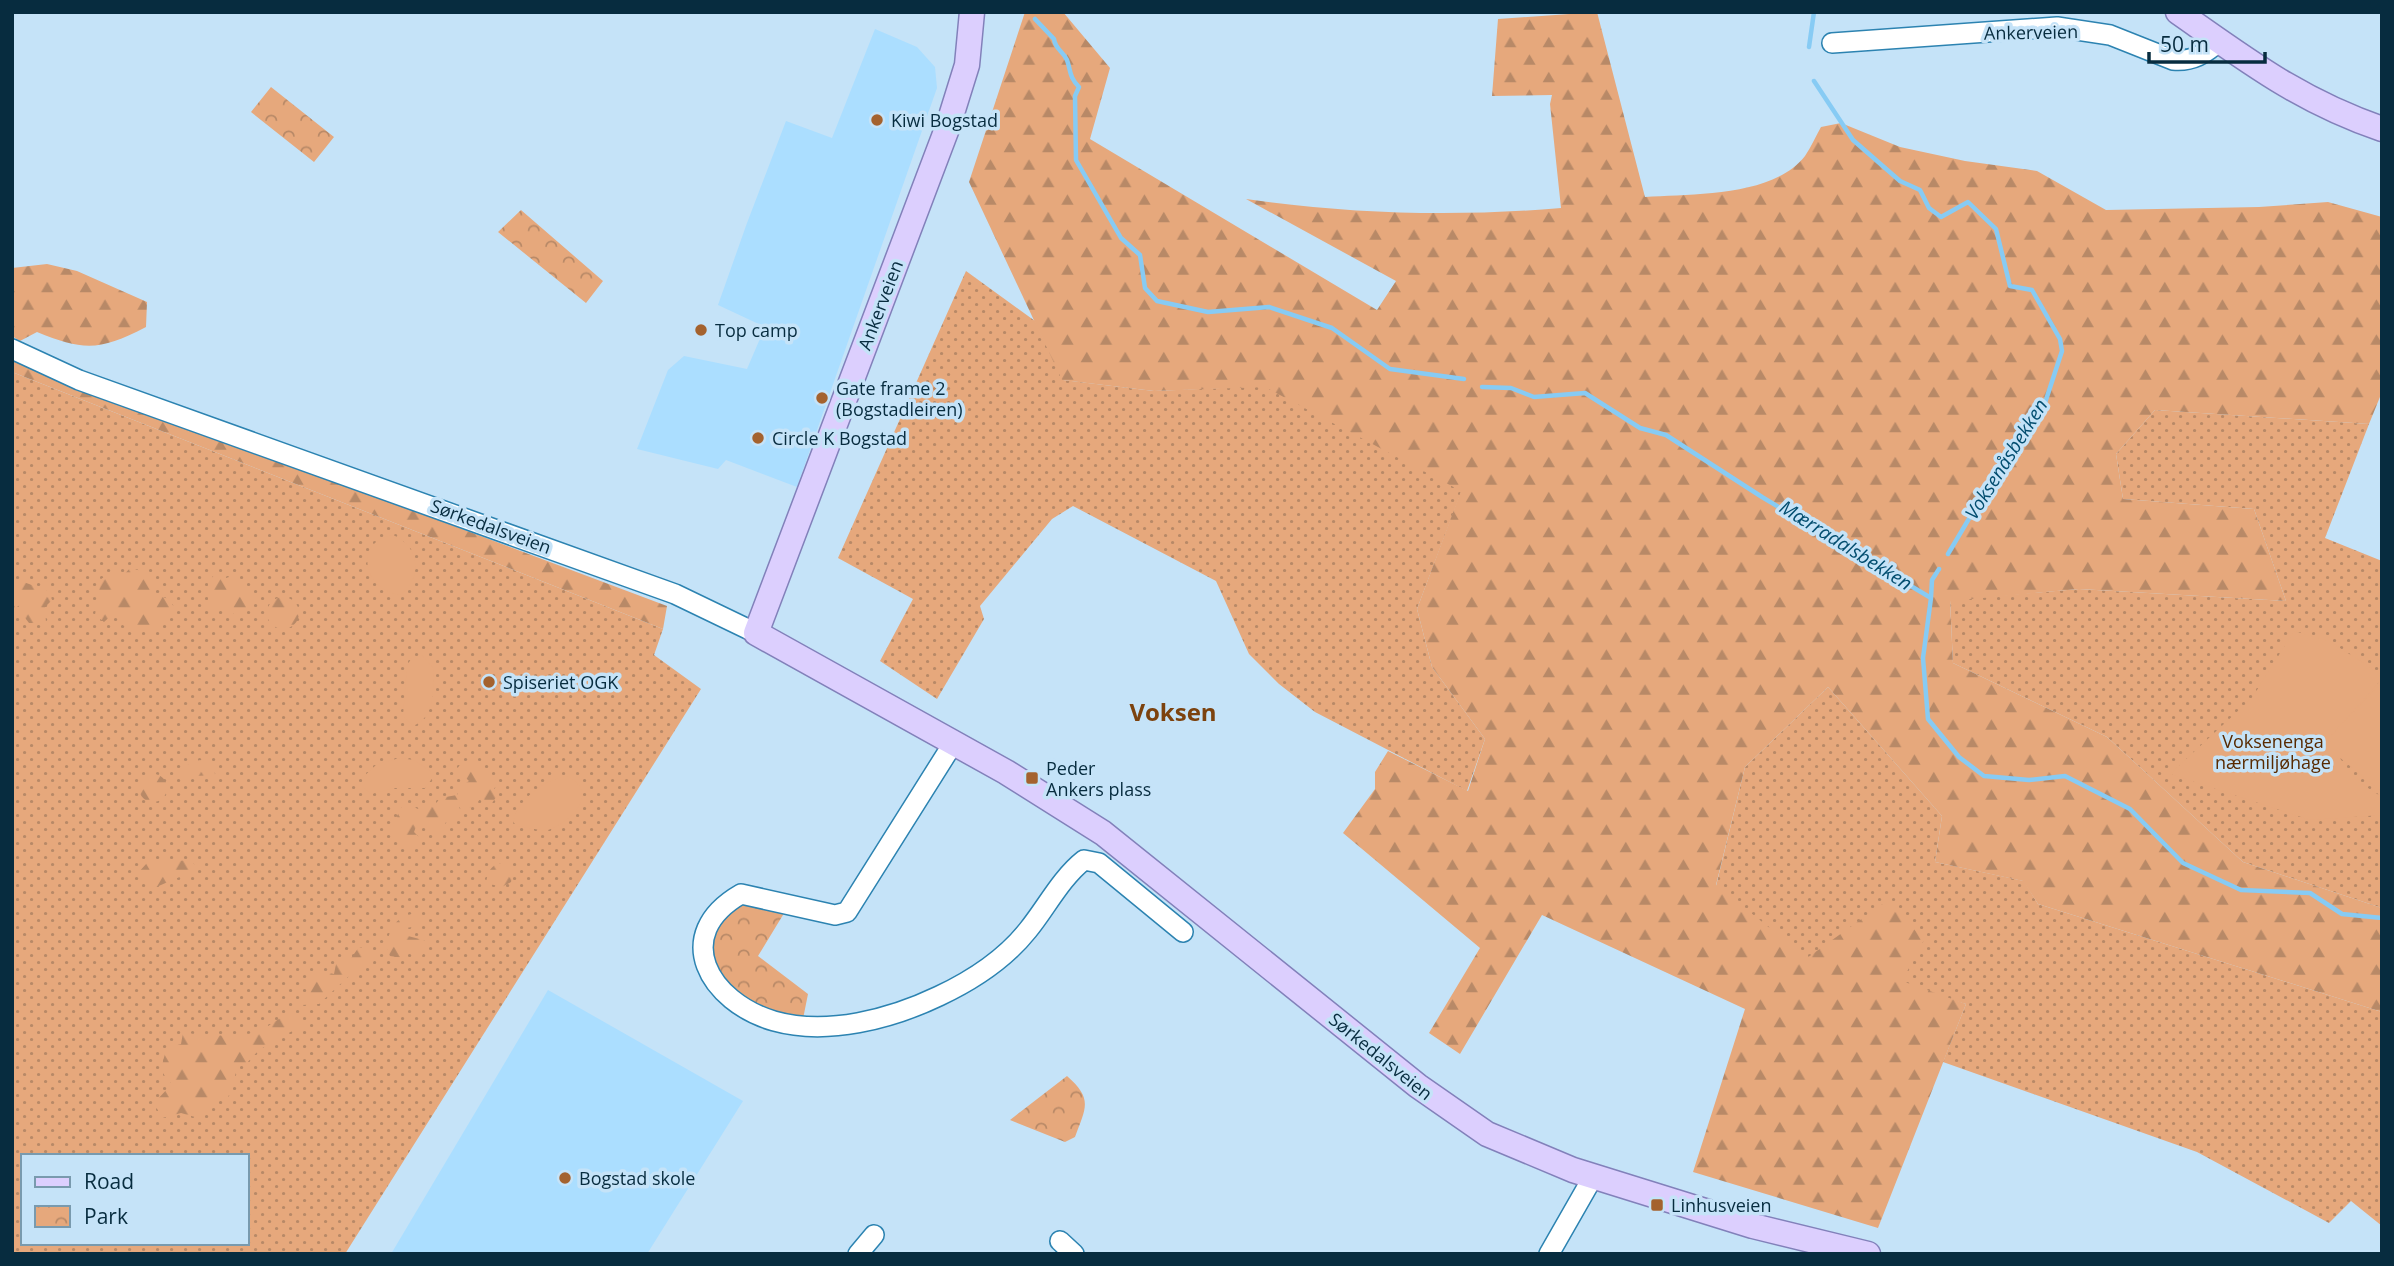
<svg xmlns="http://www.w3.org/2000/svg" width="2394" height="1266" viewBox="0 0 2394 1266" font-family="'Open Sans',sans-serif">
<style>
.built{fill:#abdeff}
.grass{fill:url(#grass-dots);fill-rule:evenodd}
.forest{fill:url(#forest-firs)}
.park{fill:url(#park-crowns)}
.garden{fill:#e6a87c}
.lines{fill:none;stroke-linecap:round;stroke-linejoin:round}
.stream{stroke:#87cbf4;stroke-width:4.5}
.minor-casing{stroke:#2c83b1;stroke-width:22}
.major-casing{stroke:#8281ba;stroke-width:27}
.minor{stroke:#fff;stroke-width:19}
.major{stroke:#dccffe;stroke-width:24}
.poi-dot{fill:#a4622e;stroke:#c5e3f8;stroke-width:2.5}
.labels{text-anchor:middle;dominant-baseline:central;stroke-width:7;stroke-linejoin:round;paint-order:stroke}
.street-label{font-size:18px;fill:#072c3f;stroke:#c5e3f8}
.poi-label{font-size:18px;fill:#072c3f;stroke:#c5e3f8;text-anchor:start}
.park-label{font-size:18px;fill:#582a00;stroke:#c5e3f8}
.water-label{font-size:19px;font-style:italic;fill:#024d6f;stroke:#c5e3f8}
.district-label{font-size:24px;font-weight:bold;fill:#7c420e;stroke:#c5e3f8}
</style>
<defs>
<pattern id="grass-dots" width="8" height="8" patternUnits="userSpaceOnUse" patternTransform="scale(1.75)"><rect width="8" height="8" fill="#e6a87c"/><path d="M2 2h.1M6 6h.1" fill="none" stroke="#b88967" stroke-width="1.8" stroke-linecap="round"/></pattern>
<pattern id="forest-firs" width="22" height="20" patternUnits="userSpaceOnUse" patternTransform="scale(1.75)"><rect width="22" height="20" fill="#e6a87c"/><path d="M5 1l3.5 6h-7zM16 11l3.5 6h-7z" fill="#b88967"/></pattern>
<pattern id="park-crowns" width="20" height="18" patternUnits="userSpaceOnUse" patternTransform="scale(1.75)"><rect width="20" height="18" fill="#e6a87c"/><path d="M2 6a3 3 0 1 1 6 0M12 15a3 3 0 1 1 6 0" fill="none" stroke="#b88967"/></pattern>
</defs>
<rect width="100%" height="100%" fill="#c5e3f8"/>
<path class="built" d="M875 29 917 47 935 67 937 88 797 487 726 460 718 469 637 449 668 370 684 356 747 369 765 327 718 305 747 223 786 121 832 138Z
M548 990 743 1101 647 1254H391Z"/>
<path class="grass" d="M966 271 1035 321 1063 380 1154 391 1265 386 1462 490 1417 609 1432 667 1485 739 1467 791 1315 712 1279 684 1249 654 1216 581 1073 506 1052 519 980 606 984 619 937 699 880 661 913 599 838 558Z
M12 372 663 629 654 655 701 689 345 1254H12ZM23 1156H247V1243H23Z
M2155 410 2369 424 2325 538 2382 561V908L2243 862 2107 737 1953 663 1950 600 2079 589 2286 601 2254 509 2123 499 2116 454Z
M1828 687 1942 816 1935 862 2024 881 2038 904 2382 1012V1226L2351 1201 2329 1223 2197 1152 1943 1062 1966 1004 1807 959 1716 886 1745 767Z"/>
<path class="forest" d="M1025 12H1063L1110 68 1090 139 1377 310 1396 281 1246 199C1351 214 1455 217 1561 208L1550 104 1552 95 1492 96 1498 19 1597 12 1645 197C1693 194 1773 197 1805 156 1811 147 1816 136 1821 127L1841 123 1900 147 1965 161 2037 171 2106 210 2259 207 2328 202 2382 217V392L2369 424 2155 410 2116 454 2123 499 2254 509 2286 601 2079 589 1950 601 1953 663 2107 737 2243 862 2382 908V1012L2038 904 2023 881 1935 862 1942 816 1828 687 1745 767 1716 885 1807 958 1888 900 1924 940 1902 981 1966 1004 1878 1228 1693 1172 1745 1009 1542 915 1460 1054 1429 1033 1480 948 1343 833 1375 789V772L1388 751 1468 791 1485 739 1432 667 1417 609 1461 491 1265 387 1154 391 1062 380 969 182Z
M47 264 77 271 147 302 146 327C100 351 84 351 37 332L20 341 12 336V268Z
M12 360 667 606 663 629 12 372Z
M130 568 138 570 154 582 153 593 168 599 175 608C163 629 140 638 120 623V616L114 613 104 622 95 615 101 579 112 573 122 577Z
M216 573 226 578 232 576 250 589 249 594 253 597 251 608 236 615 220 607 215 611 208 604V582Z
M12 578 49 591 52 600 45 607 46 623H29L22 614 23 605 18 606 12 613Z
M267 613a16 16 0 1 1 32 0a16 16 0 1 1-32 0Z
M474 759 483 769V777L498 782 494 789 497 796 492 803 480 798 477 804 469 808 462 804 458 805 461 811 446 822 443 829 437 833 417 824 414 832 421 839C408 851 396 846 389 832L399 823 397 816 402 806H412L420 810 432 802 435 805 440 798 457 795 461 786 469 781 457 769 462 762Z
M200 760 214 765 215 775 195 776 187 783 176 777 180 768Z
M139 788a14 14 0 1 1 28 0a14 14 0 1 1-28 0Z
M191 860 198 869 154 888 143 883 137 874 147 863Z
M509 862 514 871 511 882 502 887 486 883C489 867 493 863 509 862Z
M417 913 421 925 407 928 408 936 427 941 422 956 411 949 404 958 390 956 386 947C390 927 396 916 417 913Z
M359 947 375 951 373 963 349 976 319 1004 302 1005 310 982 320 971 334 974 337 959 349 961Z
M287 1015 298 1016 301 1026 259 1050 245 1065 238 1066 227 1101H211L195 1117 181 1113 162 1118 154 1103 172 1084C158 1073 162 1063 167 1048L181 1044 183 1033C202 1035 239 1038 257 1032 267 1028 277 1019 287 1015Z"/>
<path class="park" d="M271 87 334 137 314 162 251 112Z
M521 210 603 281 586 303 498 232Z
M744 901 786 910 758 956 808 994 803 1019 758 1008 717 976 709 935 725 910Z
M1067 1076C1093 1099 1086 1107 1075 1137L1065 1142 1010 1120Z"/>
<path class="garden" d="M393 535C420 546 423 578 400 595 362 589 354 541 393 535Z
M2294 631 2329 641 2379 673 2381 680 2326 741 2382 682V792L2339 757 2357 781 2382 797V815L2310 820 2170 774 2252 698Z
M422 655 433 668C433 689 436 717 413 726L403 716 407 666 412 657Z
M399 758 414 760 430 771 431 780 425 788H395L371 794 364 788 362 778 376 765Z
M568 776C601 795 569 823 546 831L517 826 513 822C519 798 545 779 568 776Z"/>
<g class="lines">
<path class="stream" d="M1035 19 1054 39C1055 49 1063 51 1067 60 1071 71 1069 77 1079 87L1075 96 1076 160 1121 238 1140 255 1145 288 1157 301 1208 312 1269 307 1332 328 1390 369 1464 379
M1809 47 1814 12
M1814 81 1853 140 1900 181 1920 190 1929 208 1941 217 1968 202 1996 229 2010 286 2032 290 2060 339 2062 351 2043 409 2017 438 1948 554
M1482 387 1511 388 1534 397 1585 393 1640 428 1666 435 1762 497 1931 598 1923 658 1928 719 1959 757 1984 776 2029 780 2065 776 2130 809 2183 863 2241 890 2310 893 2342 914 2382 918
M1931 597 1932 580 1939 569"/>
<defs>
<path id="minor" d="M1832 43 2057 27 2110 35 2173 60C2192 62 2206 54 2219 41
M12 349 79 380 675 594 756 633
M954 742 847 912 835 915 741 894C670 935 709 1002 774 1021 827 1036 891 1019 939 996 973 980 1005 959 1028 930 1046 908 1061 878 1084 860L1099 863 1183 932
M1060 1241 1074 1254
M858 1254 874 1235
M1549 1254 1593 1177"/>
<path id="major" d="M972 12 967 65 948 126 756 633 1006 772 1103 833 1418 1086 1487 1134 1573 1170 1753 1226 1868 1254
M2178 12C2248 61 2300 101 2382 129"/>
</defs>
<use href="#minor" class="minor-casing"/>
<use href="#major" class="major-casing"/>
<use href="#minor" class="minor"/>
<use href="#major" class="major"/>
</g>
<g class="poi-dot">
<circle cx="877" cy="120" r="7"/>
<circle cx="701" cy="330" r="7"/>
<circle cx="822" cy="398" r="7"/>
<circle cx="758" cy="438" r="7"/>
<circle cx="489" cy="682" r="7"/>
<rect x="1025" y="771" width="14" height="14" rx="3.5"/>
<circle cx="565" cy="1178" r="7"/>
<rect x="1650" y="1198" width="14" height="14" rx="3.5"/>
</g>
<g class="labels">
<g class="street-label">
<text transform="translate(2031 32) rotate(-1)">Ankerveien</text>
<text transform="translate(880 305) rotate(-69)">Ankerveien</text>
<text transform="translate(491 526) rotate(20)">Sørkedalsveien</text>
<text transform="translate(1381 1056) rotate(39)">Sørkedalsveien</text>
</g>
<g class="poi-label">
<text x="891" y="120">Kiwi Bogstad</text>
<text x="715" y="330">Top camp</text>
<text x="836" y="388">Gate frame 2<tspan x="836" dy="21">(Bogstadleiren)</tspan></text>
<text x="772" y="438">Circle K Bogstad</text>
<text x="503" y="682">Spiseriet OGK</text>
<text x="1046" y="768">Peder<tspan x="1046" dy="21">Ankers plass</tspan></text>
<text x="579" y="1178">Bogstad skole</text>
<text x="1671" y="1205">Linhusveien</text>
</g>
<g class="park-label">
<text x="2273" y="741">Voksenenga<tspan x="2273" dy="21">nærmiljøhage</tspan></text>
</g>
<g class="water-label">
<text transform="translate(2006 459) rotate(-58)">Voksenåsbekken</text>
<text transform="translate(1846 545) rotate(32)">Mærradalsbekken</text>
</g>
<g class="district-label">
<text x="1173" y="711">Voksen</text>
</g>
</g>
<rect width="2394" height="1266" fill="none" stroke="#072c3f" stroke-width="28"/>
<rect x="21" y="1154" width="228" height="91" fill="#c5e3f8" stroke="#799aae" stroke-width="2"/>
<rect x="35" y="1177" width="35" height="10" fill="#dccffe" stroke="#799aae" stroke-width="2"/>
<text x="84" y="1189" font-size="21" fill="#072c3f">Road</text>
<rect x="35" y="1206" width="35" height="21" fill="url(#park-crowns)" stroke="#799aae" stroke-width="2"/>
<text x="84" y="1224" font-size="21" fill="#072c3f">Park</text>
<path d="M2149 52v10h116v-10" fill="none" stroke="#072c3f" stroke-width="3.5"/>
<text x="2160" y="52" font-size="21" fill="#072c3f" stroke="#c5e3f8" stroke-width="5" paint-order="stroke">50 m</text>
</svg>
